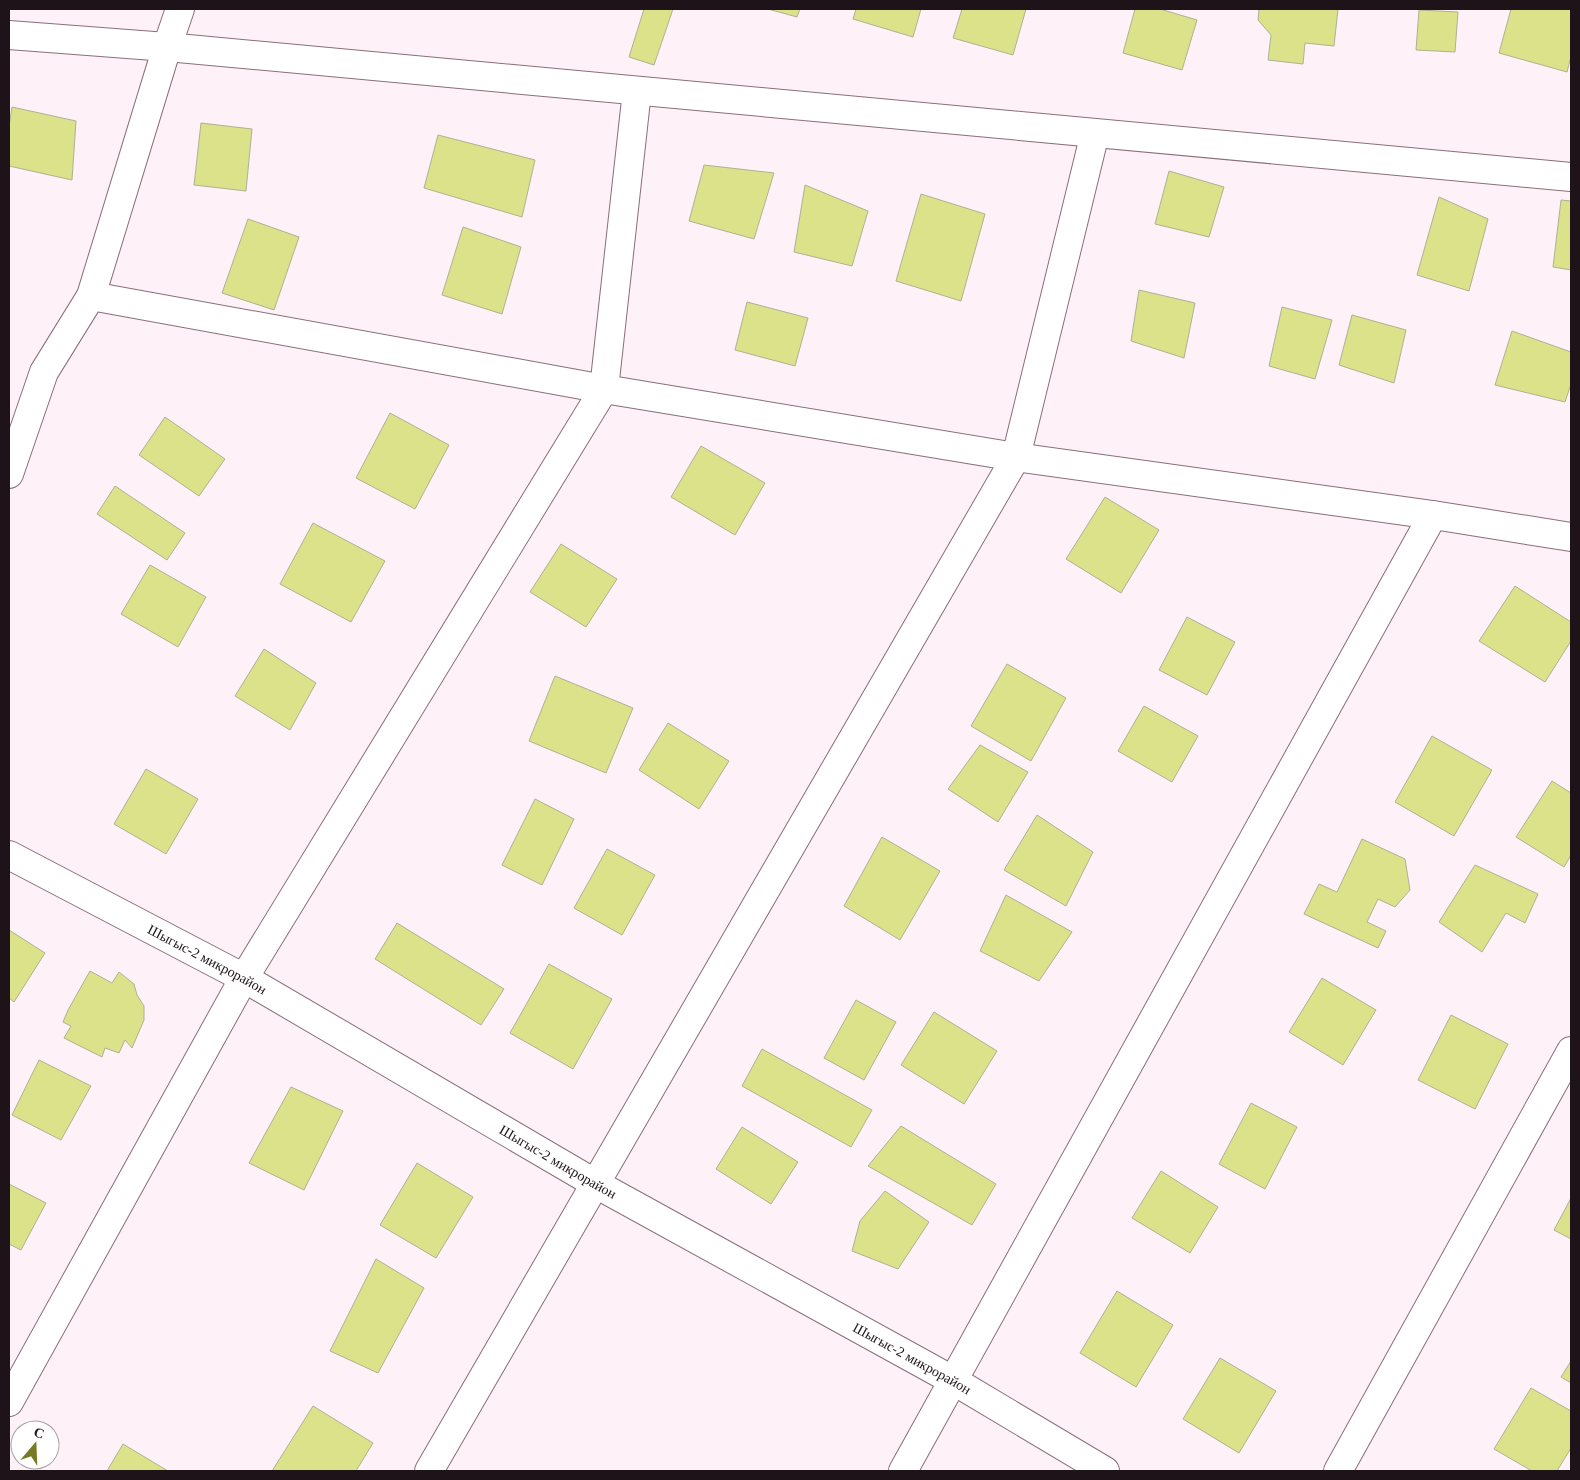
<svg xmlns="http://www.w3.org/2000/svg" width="1580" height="1480" viewBox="0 0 1580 1480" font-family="Georgia,serif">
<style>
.building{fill:#dbe289;stroke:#aeb195}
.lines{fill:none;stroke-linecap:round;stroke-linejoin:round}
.minor-casing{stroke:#8a6e7a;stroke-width:30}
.minor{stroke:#fff;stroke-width:28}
.labels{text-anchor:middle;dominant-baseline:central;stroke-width:4;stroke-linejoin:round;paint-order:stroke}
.street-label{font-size:14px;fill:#1e1318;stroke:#fff}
</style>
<rect width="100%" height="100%" fill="#fef1f7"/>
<path class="building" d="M644 9H673L654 65 629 57Z
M768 9H800L797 17Z
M856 9H921L913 37 853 19Z
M962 9H1026L1013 55 953 38Z
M1135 9H1160L1197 20 1182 70 1123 53Z
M1259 9H1338L1334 46 1305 43 1303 64 1268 60 1271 35 1258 20Z
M1511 9H1571V56L1567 72 1499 53Z
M1419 10 1458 12 1455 52 1416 50Z
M12 107 76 121 72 180 9 166V126Z
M201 123 252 129 246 191 194 185Z
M438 135 535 160 522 217 424 188Z
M704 165 774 173 754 239 689 221Z
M1169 171 1224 187 1209 237 1155 224Z
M805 185 868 211 852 266 794 252Z
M921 194 985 214 961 301 896 281Z
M1439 197 1488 219 1469 291 1417 275Z
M1561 200 1571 201V270L1553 267Z
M248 219 299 237 274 310 222 293Z
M463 227 521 247 502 314 442 295Z
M1139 290 1195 303 1184 358 1131 341Z
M747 302 808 318 795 366 735 350Z
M1282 307 1332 320 1315 379 1269 366Z
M1352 315 1406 330 1394 383 1339 365Z
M1512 331 1571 352V384L1565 402 1495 385Z
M390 413 449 445 415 509 356 478Z
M165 417 225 459 199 496 139 455Z
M701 446 765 483 735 535 671 497Z
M115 486 185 533 167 560 97 514Z
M1105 497 1159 530 1121 593 1066 559Z
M313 523 385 561 351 622 280 584Z
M561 544 617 579 586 627 530 592Z
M150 565 206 597 178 647 121 614Z
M1515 586 1571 622V641L1545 682 1479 641Z
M1187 617 1235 642 1207 695 1159 670Z
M264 649 316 683 290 730 235 696Z
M1007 664 1066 698 1031 761 971 726Z
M555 676 633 708 606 773 529 741Z
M1144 706 1198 736 1172 782 1118 751Z
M668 723 729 761 699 809 639 770Z
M1432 736 1492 770 1454 836 1395 802Z
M980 745 1028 772 998 822 948 789Z
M146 769 198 799 166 854 114 824Z
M1552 781 1571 793V855L1564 867 1516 837Z
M535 799 574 819 542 885 502 865Z
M1037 815 1093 852 1066 906 1004 870Z
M882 837 940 871 900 940 844 906Z
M1362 839 1405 859 1410 890 1395 907 1378 899 1367 922 1386 931 1378 948 1304 914 1319 884 1337 892Z
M607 849 655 875 622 935 574 908Z
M1475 865 1538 894 1525 923 1506 913 1482 952 1439 922Z
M1006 895 1072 932 1039 981 980 951Z
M397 923 504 989 481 1025 375 959Z
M9 930 45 953 14 1002 9 998Z
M549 964 612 999 573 1069 510 1033Z
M90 971 112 983 119 972 134 984 137 995 144 1006V1020L132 1048 125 1040 119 1053 105 1048 102 1057 64 1038 71 1026 63 1022 68 1010Z
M1322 978 1376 1010 1343 1065 1289 1032Z
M856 1000 896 1022 864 1080 824 1058Z
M934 1012 997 1051 964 1104 901 1065Z
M1451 1015 1508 1044 1475 1109 1418 1080Z
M762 1049 872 1110 851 1147 742 1086Z
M39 1060 91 1086 61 1140 12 1115Z
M291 1087 343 1111 304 1190 249 1163Z
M1251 1103 1297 1127 1265 1189 1219 1164Z
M901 1126 996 1184 972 1225 868 1166Z
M742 1127 798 1162 771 1204 716 1169Z
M417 1163 473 1197 436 1258 380 1225Z
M1161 1171 1218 1207 1190 1253 1132 1218Z
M9 1184 46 1203 21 1250 9 1244Z
M885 1191 929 1222 898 1269 852 1251 860 1221Z
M1571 1198V1239L1554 1230Z
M376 1259 424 1288 378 1373 330 1351Z
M1117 1291 1173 1325 1136 1387 1080 1353Z
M1220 1358 1276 1391 1239 1453 1183 1419Z
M1571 1361V1383L1561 1377Z
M1531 1388 1571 1411V1448L1557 1471H1532L1494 1449Z
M313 1406 373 1443 356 1471H272Z
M123 1444 168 1471H107Z"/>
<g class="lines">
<defs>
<g id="minor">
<path d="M9 35 167 47 1571 177"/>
<path d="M91 296 604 389 1016 457 1433 515 1571 537"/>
<path d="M9 474 44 372 91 296 167 47 180 9"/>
<path id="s1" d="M9 855 244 978 596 1184 954 1381 1105 1471"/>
<path d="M9 1402 244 978 604 389 637 91"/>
<path d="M429 1471 1016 457 1095 133"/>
<path d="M903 1471 1433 515"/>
<path d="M1338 1471 1571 1051"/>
</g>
</defs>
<use href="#minor" class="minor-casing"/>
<use href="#minor" class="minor"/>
</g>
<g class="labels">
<g class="street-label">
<text stroke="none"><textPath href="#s1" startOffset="224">Шыгыс-2 микрорайон</textPath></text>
<text stroke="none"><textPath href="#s1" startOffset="629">Шыгыс-2 микрорайон</textPath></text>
<text stroke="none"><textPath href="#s1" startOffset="1034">Шыгыс-2 микрорайон</textPath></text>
</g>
</g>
<rect width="1580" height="1480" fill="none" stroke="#1e1318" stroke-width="20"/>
<g transform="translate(35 1445) rotate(19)"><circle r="24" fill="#ffffff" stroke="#a5a1a3"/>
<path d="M0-4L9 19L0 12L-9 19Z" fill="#767a23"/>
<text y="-8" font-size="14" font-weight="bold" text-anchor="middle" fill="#1e1318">С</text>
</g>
</svg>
